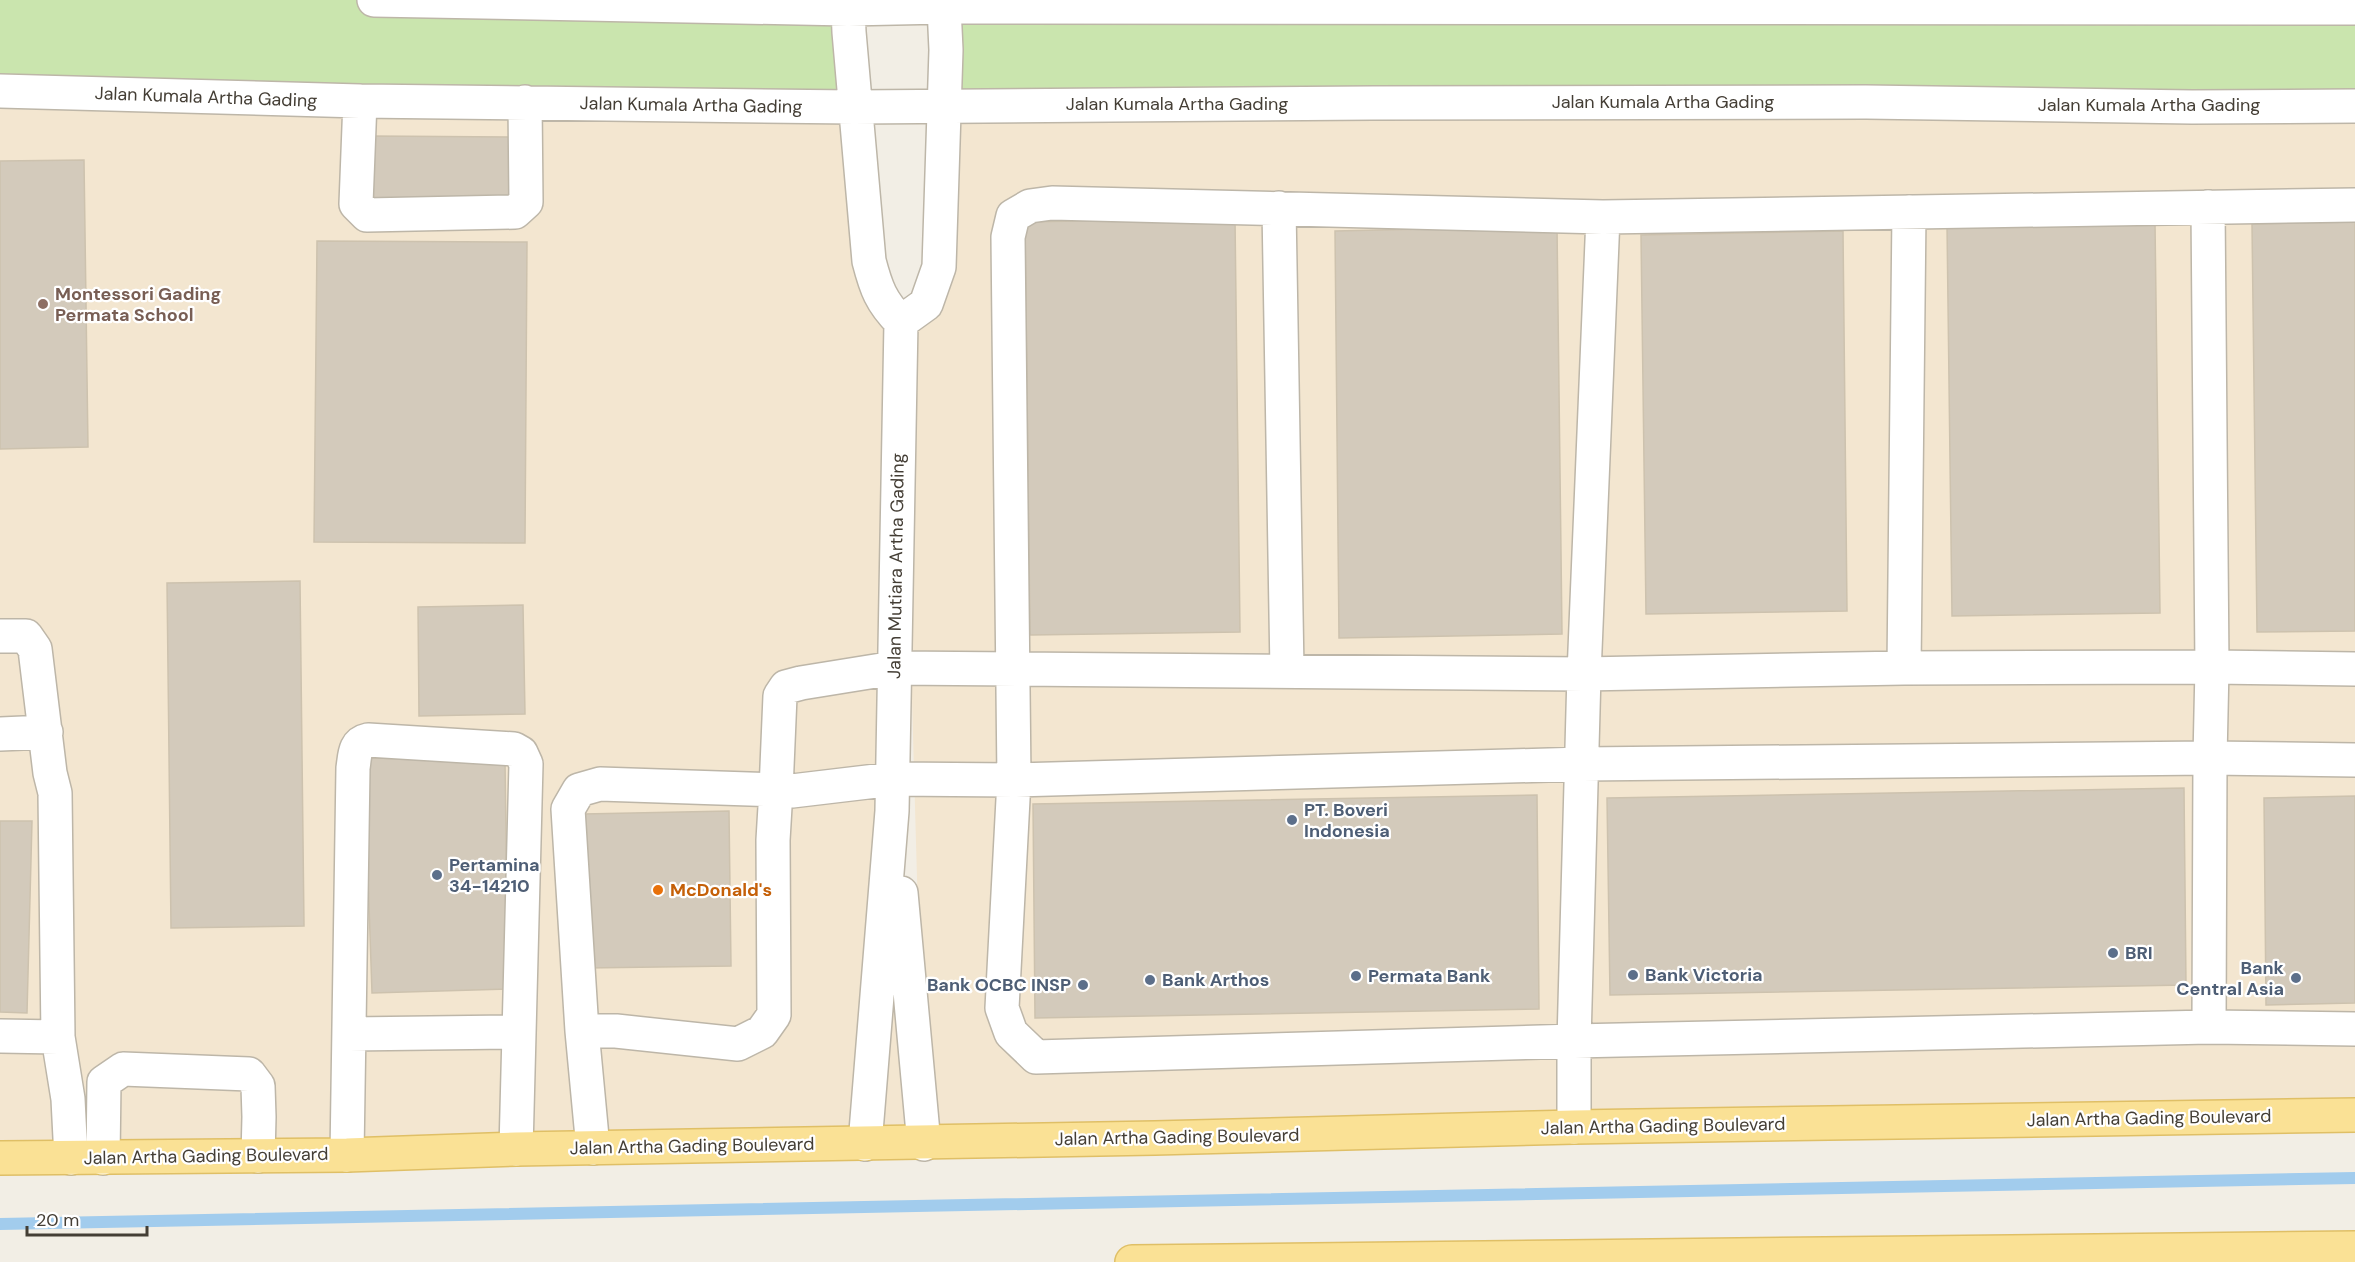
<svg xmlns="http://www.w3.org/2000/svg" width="2355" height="1262" viewBox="0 0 2355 1262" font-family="'DM Sans',sans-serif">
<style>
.commercial{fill:#f3e6d0;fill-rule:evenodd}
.green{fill:#cae5ae}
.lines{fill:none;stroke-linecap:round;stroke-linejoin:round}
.stream{stroke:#a2cced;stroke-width:12}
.building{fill:#d3cabb;stroke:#cdc2ae;stroke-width:1.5}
.minor-casing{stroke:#bdb6a8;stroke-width:36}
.major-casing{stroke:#dfbf66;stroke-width:36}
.minor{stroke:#fff;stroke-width:33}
.major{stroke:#fae195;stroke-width:33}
.education-dot{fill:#8d6e63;stroke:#fff;stroke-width:2}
.service-dot{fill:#5c6f8a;stroke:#fff;stroke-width:2}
.food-dot{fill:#e8710a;stroke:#fff;stroke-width:2}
.labels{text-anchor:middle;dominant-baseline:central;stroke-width:4.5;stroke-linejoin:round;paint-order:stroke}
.street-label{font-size:18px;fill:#443e35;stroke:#fff}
.education-label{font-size:18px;font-weight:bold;fill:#785e54;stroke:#fff;text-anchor:start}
.service-label{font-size:18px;font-weight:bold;fill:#4e5e75;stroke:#fff;text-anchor:start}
.food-label{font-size:18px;font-weight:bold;fill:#c56008;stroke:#fff;text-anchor:start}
</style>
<rect width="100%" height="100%" fill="#f2eee5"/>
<path class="commercial" d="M0 100 854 107 869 261 901 322 926 304 943 105 2355 108V1115L0 1159ZM902 342 924 1128 893 778Z"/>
<path class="green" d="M0 0H374L848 9 854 107 0 100Z
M941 0 2355 7V105H943Z"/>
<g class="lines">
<path class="stream" d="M0 1224 2355 1178"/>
</g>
<path class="building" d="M372 136 512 137 511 202H372Z
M84 160 88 447 0 449V161Z
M1235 218 1240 632 1030 635 1025 222Z
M2155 222 2160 613 1952 616 1947 225Z
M2355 222V631L2257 632 2252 224Z
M1557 226 1562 634 1339 638 1335 231Z
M1843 231 1847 611 1646 614 1641 235Z
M317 241 527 242 525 543 314 542Z
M300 581 304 926 171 928 167 583Z
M523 605 525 714 419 716 418 607Z
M364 758 505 760 508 989 372 993Z
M2184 788 2186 985 1610 995 1607 798Z
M1537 795 1539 1009 1035 1018 1033 804Z
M2355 796V1003L2266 1005 2264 798Z
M729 811 731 966 586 968 584 814Z
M0 821H32L27 1013 0 1012Z"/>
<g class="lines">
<defs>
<path id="minor" d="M374 0 848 9 944 7 2355 8
M853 0 848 9 849 32 869 261C876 288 881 302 901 322L892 811 865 1144
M0 91 360 101 854 107 1373 103 1866 102 2192 107 2355 106
M360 101 356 204 367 215 515 212 526 202 525 102
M2355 205 1603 217 1052 203 1030 206 1013 216 1008 237 1014 780 1002 1008 1011 1033 1036 1057 1574 1041 2209 1027 2355 1029
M2208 207 2212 667 2210 758 2209 1027
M1279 208 1287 671
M901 322 926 304 939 267 946 50 944 7 942 0
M0 636H26L35 649 50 773 55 793 58 1037
M1904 668 1909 212
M0 734 46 732
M901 893 924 1144
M582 1031 568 809 579 790 600 784 776 790 780 696 786 687 801 683 894 668 1584 674 1904 668 2212 667 2355 669
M349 1034 519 1032
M0 1036 58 1037 68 1099 71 1158
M1574 1127V1041L1584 674 1603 217
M593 1148 582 1031H616L738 1044 762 1032 774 1015 773 840 776 790 792 791 893 779 1014 780 1582 764 2210 758 2355 760
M347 1155 353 768C355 755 354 743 368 740L514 749 521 753 526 764 516 1149
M103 1158 104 1082 123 1069 249 1074 258 1086 259 1117 258 1156"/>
<path id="major" d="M0 1158 347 1155 516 1149 1155 1138 1574 1127 2355 1115
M1132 1262 2355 1248"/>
</defs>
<use href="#minor" class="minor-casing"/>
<use href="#major" class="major-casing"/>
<use href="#minor" class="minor"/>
<use href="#major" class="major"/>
</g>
<circle class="education-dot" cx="43" cy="304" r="6"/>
<g class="service-dot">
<circle cx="1292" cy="820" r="6"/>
<circle cx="437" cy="875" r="6"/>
<circle cx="2113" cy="953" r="6"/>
<circle cx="1633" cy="975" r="6"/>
<circle cx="1356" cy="976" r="6"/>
<circle cx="2296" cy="978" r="6"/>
<circle cx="1150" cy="980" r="6"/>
<circle cx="1083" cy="985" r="6"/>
</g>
<circle class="food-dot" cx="658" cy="890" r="6"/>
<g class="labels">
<g class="street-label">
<text transform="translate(206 97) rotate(2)">Jalan Kumala Artha Gading</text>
<text x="1663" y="102">Jalan Kumala Artha Gading</text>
<text x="1177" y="104">Jalan Kumala Artha Gading</text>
<text transform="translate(691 105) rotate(1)">Jalan Kumala Artha Gading</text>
<text x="2149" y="105">Jalan Kumala Artha Gading</text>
<text transform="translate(896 566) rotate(-89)">Jalan Mutiara Artha Gading</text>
<text transform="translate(2149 1118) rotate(-1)">Jalan Artha Gading Boulevard</text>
<text transform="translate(1663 1126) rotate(-1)">Jalan Artha Gading Boulevard</text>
<text transform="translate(1177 1137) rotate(-1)">Jalan Artha Gading Boulevard</text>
<text transform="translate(692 1146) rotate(-1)">Jalan Artha Gading Boulevard</text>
<text transform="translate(206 1156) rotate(-1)">Jalan Artha Gading Boulevard</text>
</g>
<g class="education-label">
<text x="55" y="294">Montessori Gading<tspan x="55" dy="21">Permata School</tspan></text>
</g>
<g class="service-label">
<text x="1304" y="810">PT. Boveri<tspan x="1304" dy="21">Indonesia</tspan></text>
<text x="449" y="865">Pertamina<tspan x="449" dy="21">34-14210</tspan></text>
<text x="2125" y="953">BRI</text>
<text x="2284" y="968" text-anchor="end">Bank<tspan x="2284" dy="21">Central Asia</tspan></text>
<text x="1645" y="975">Bank Victoria</text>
<text x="1368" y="976">Permata Bank</text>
<text x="1162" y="980">Bank Arthos</text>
<text x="1071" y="985" text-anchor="end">Bank OCBC INSP</text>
</g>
<g class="food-label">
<text x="670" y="890">McDonald's</text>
</g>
</g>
<path d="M27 1226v9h120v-9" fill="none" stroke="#443e35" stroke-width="3"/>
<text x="36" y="1226" font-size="18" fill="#443e35" stroke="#ffffff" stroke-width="4.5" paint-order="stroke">20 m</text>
</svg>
